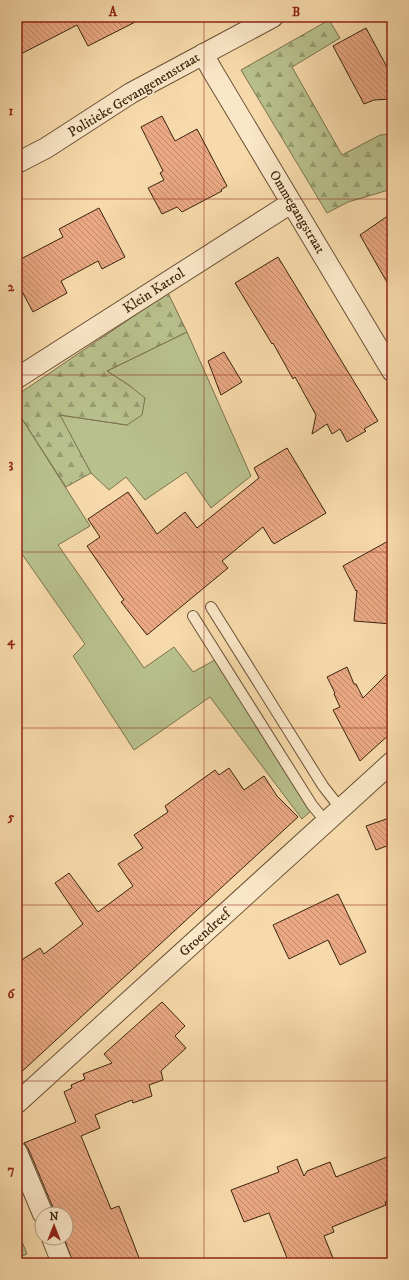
<svg xmlns="http://www.w3.org/2000/svg" width="409" height="1280" viewBox="0 0 409 1280" font-family="'IM FELL DW Pica',serif">
<style>
.green{fill:#b8c18d;stroke:#7a724e}
.forest{fill:url(#forest-firs);stroke:#7a724e}
.cemetery{fill:url(#cemetery-stones);stroke:#7a724e}
.building{fill:url(#building-back-hatch);stroke:#3b240f}
.lines{fill:none;stroke-linecap:round;stroke-linejoin:round}
.lane-casing{stroke:#6a5236;stroke-width:12}
.street-casing{stroke:#6a5236;stroke-width:22}
.lane{stroke:#fae7c8;stroke-width:10}
.street{stroke:#fae7c8;stroke-width:20}
.grid{fill:none;stroke:#8f2418;stroke-width:1;stroke-opacity:0.55}
.labels{text-anchor:middle;dominant-baseline:central;stroke-width:3.5;stroke-linejoin:round;paint-order:stroke}
.street-label{font-size:14px;fill:#3b240f;stroke:#fae7c8}
.neatline{fill:none;stroke:#8f2418;stroke-width:1.5}
.grid-label{font-size:13px;text-anchor:middle;font-weight:bold;fill:#8f2418}
</style>
<defs>
<pattern id="forest-firs" width="22" height="20" patternUnits="userSpaceOnUse"><rect width="22" height="20" fill="#b8c18d"/><path d="M5 1l3.5 6h-7zM16 11l3.5 6h-7z" fill="#979d72"/></pattern>
<pattern id="cemetery-stones" width="16" height="16" patternUnits="userSpaceOnUse"><rect width="16" height="16" fill="#b8c18d"/><path d="M2 7V4a2 2 0 0 1 4 0v3zM10 15v-3a2 2 0 0 1 4 0v3z" fill="#979d72"/></pattern>
<pattern id="building-back-hatch" width="6" height="6" patternUnits="userSpaceOnUse"><rect width="6" height="6" fill="#eaa984"/><path d="M-1 5l2 2M0 0l6 6M5-1l2 2" fill="none" stroke="#bf896a"/></pattern>
</defs>
<rect width="100%" height="100%" fill="#f7daab"/>
<filter id="stains"><feTurbulence type="fractalNoise" baseFrequency=".005" numOctaves="4"/><feColorMatrix values="0 0 0 0 .2 0 0 0 0 .09 0 0 0 0 .02 0 0 0 .5 -.17"/></filter>
<radialGradient id="worn" r=".72"><stop offset=".6" stop-color="#630" stop-opacity="0"/><stop offset="1" stop-color="#630" stop-opacity=".3"/></radialGradient>
<path class="green" d="M187 332 251 476 211 508 186 472 145 500 126 477 109 490 91 473 59 415 127 425 130 386 107 371Z
M17 411 90 526 58 545 144 668 174 647 193 672 215 660 311 811 302 819 210 697 134 750 73 656 85 644 17 547Z"/>
<path class="forest" d="M329 20 340 38 292 67 342 155 380 135 392 134V189L348 202 327 213 241 70Z
M168 293 187 332 107 371 130 386 145 398 142 415 127 425 60 415 91 473 66 487 17 411V395Z"/>
<path class="cemetery" d="M17 1229 27 1254 17 1258Z"/>
<path class="building" d="M33 17H145L88 46 77 25 17 56V25Z
M366 28 388 69H392V99L374 100 364 104 333 46Z
M162 116 175 141 197 129 227 186 221 190 222 191 182 212 177 207 162 214 148 188 164 180 160 173 163 171 141 127Z
M99 208 125 257 102 269 98 261 61 281 67 293 33 312 17 282V261L63 237 59 229Z
M392 213V291L360 235Z
M278 257 378 421 364 429 366 431 347 442 340 429 332 434 327 424 312 434 316 415 295 377 293 379 273 343 272 344 235 283Z
M224 352 242 382 221 395 208 361Z
M287 448 326 513 274 544 273 542H272L263 527 222 561 228 568 147 635 121 602 124 600 87 546 100 537 88 519 128 492 157 534 185 512 197 528 259 478 254 468Z
M392 539V624L354 621 357 590 356 591 343 566Z
M347 667 354 684H356L363 698 392 669V732L360 761 333 710 340 707 334 694 335 693 327 677Z
M229 768 244 790 264 776 277 796 298 817 17 1076V963L40 948 44 954 83 924 55 883 69 873 98 912 133 886 118 864 143 848 134 835 168 812 165 806 215 770 219 775Z
M392 817V844L376 850 366 826Z
M338 894 366 952 340 965 328 940 289 959 273 925Z
M162 1002 185 1026 175 1036 186 1048 161 1071 163 1080 149 1085 152 1096 133 1103 132 1100 95 1115 100 1128 81 1136 111 1209 119 1206 141 1263H73L64 1238H66V1214H54V1210L28 1148 24 1143 76 1122 64 1092 72 1088 71 1085 85 1079 83 1074 112 1063 104 1054Z
M392 1155V1200L385 1202 386 1205 332 1227 334 1232 324 1236 335 1263H289L269 1213 244 1222 231 1190 279 1172 277 1167 297 1159 304 1176 307 1171 330 1162 336 1177Z"/>
<g class="lines">
<defs>
<path id="lane" d="M211 607 323 786 341 809
M193 616 312 805 326 822"/>
<path id="street" d="M203 54 212 70 392 371
M17 163 46 148 131 93 273 17
M17 378 291 203
M17 1103 392 762
M17 1152 43 1214
M52 1238 62 1263"/>
</defs>
<use href="#lane" class="lane-casing"/>
<use href="#street" class="street-casing"/>
<use href="#lane" class="lane"/>
<use href="#street" class="street"/>
</g>
<path class="grid" d="M204 17V1263M17 199H392M17 375H392M17 552H392M17 728H392M17 905H392M17 1081H392"/>
<g class="labels">
<g class="street-label">
<text transform="translate(134 95) rotate(-31)">Politieke Gevangenenstraat</text>
<text transform="translate(297 212) rotate(59)">Ommegangstraat</text>
<text transform="translate(154 291) rotate(-33)">Klein Katrol</text>
<text transform="translate(205 933) rotate(-42)">Groendreef</text>
</g>
</g>
<rect width="409" height="1280" fill="none" stroke="#f7daab" stroke-width="44"/>
<g transform="translate(54 1226)"><circle r="19" fill="#fae7c8" stroke="#ae997e"/>
<path d="M0-3L7 15L0 10L-7 15Z" fill="#8f2418"/>
<text y="-6" font-size="11" font-weight="bold" text-anchor="middle" fill="#3b240f">N</text>
</g>
<rect x="22" y="22" width="365" height="1236" class="neatline"/>
<g class="grid-label">
<text x="113" y="16">A</text>
<text x="296" y="16">B</text>
<text x="11" y="115">1</text>
<text x="11" y="291">2</text>
<text x="11" y="468">3</text>
<text x="11" y="645">4</text>
<text x="11" y="821">5</text>
<text x="11" y="998">6</text>
<text x="11" y="1174">7</text>
</g>
<rect width="100%" height="100%" filter="url(#stains)"/>
<rect width="100%" height="100%" fill="url(#worn)"/>
</svg>
